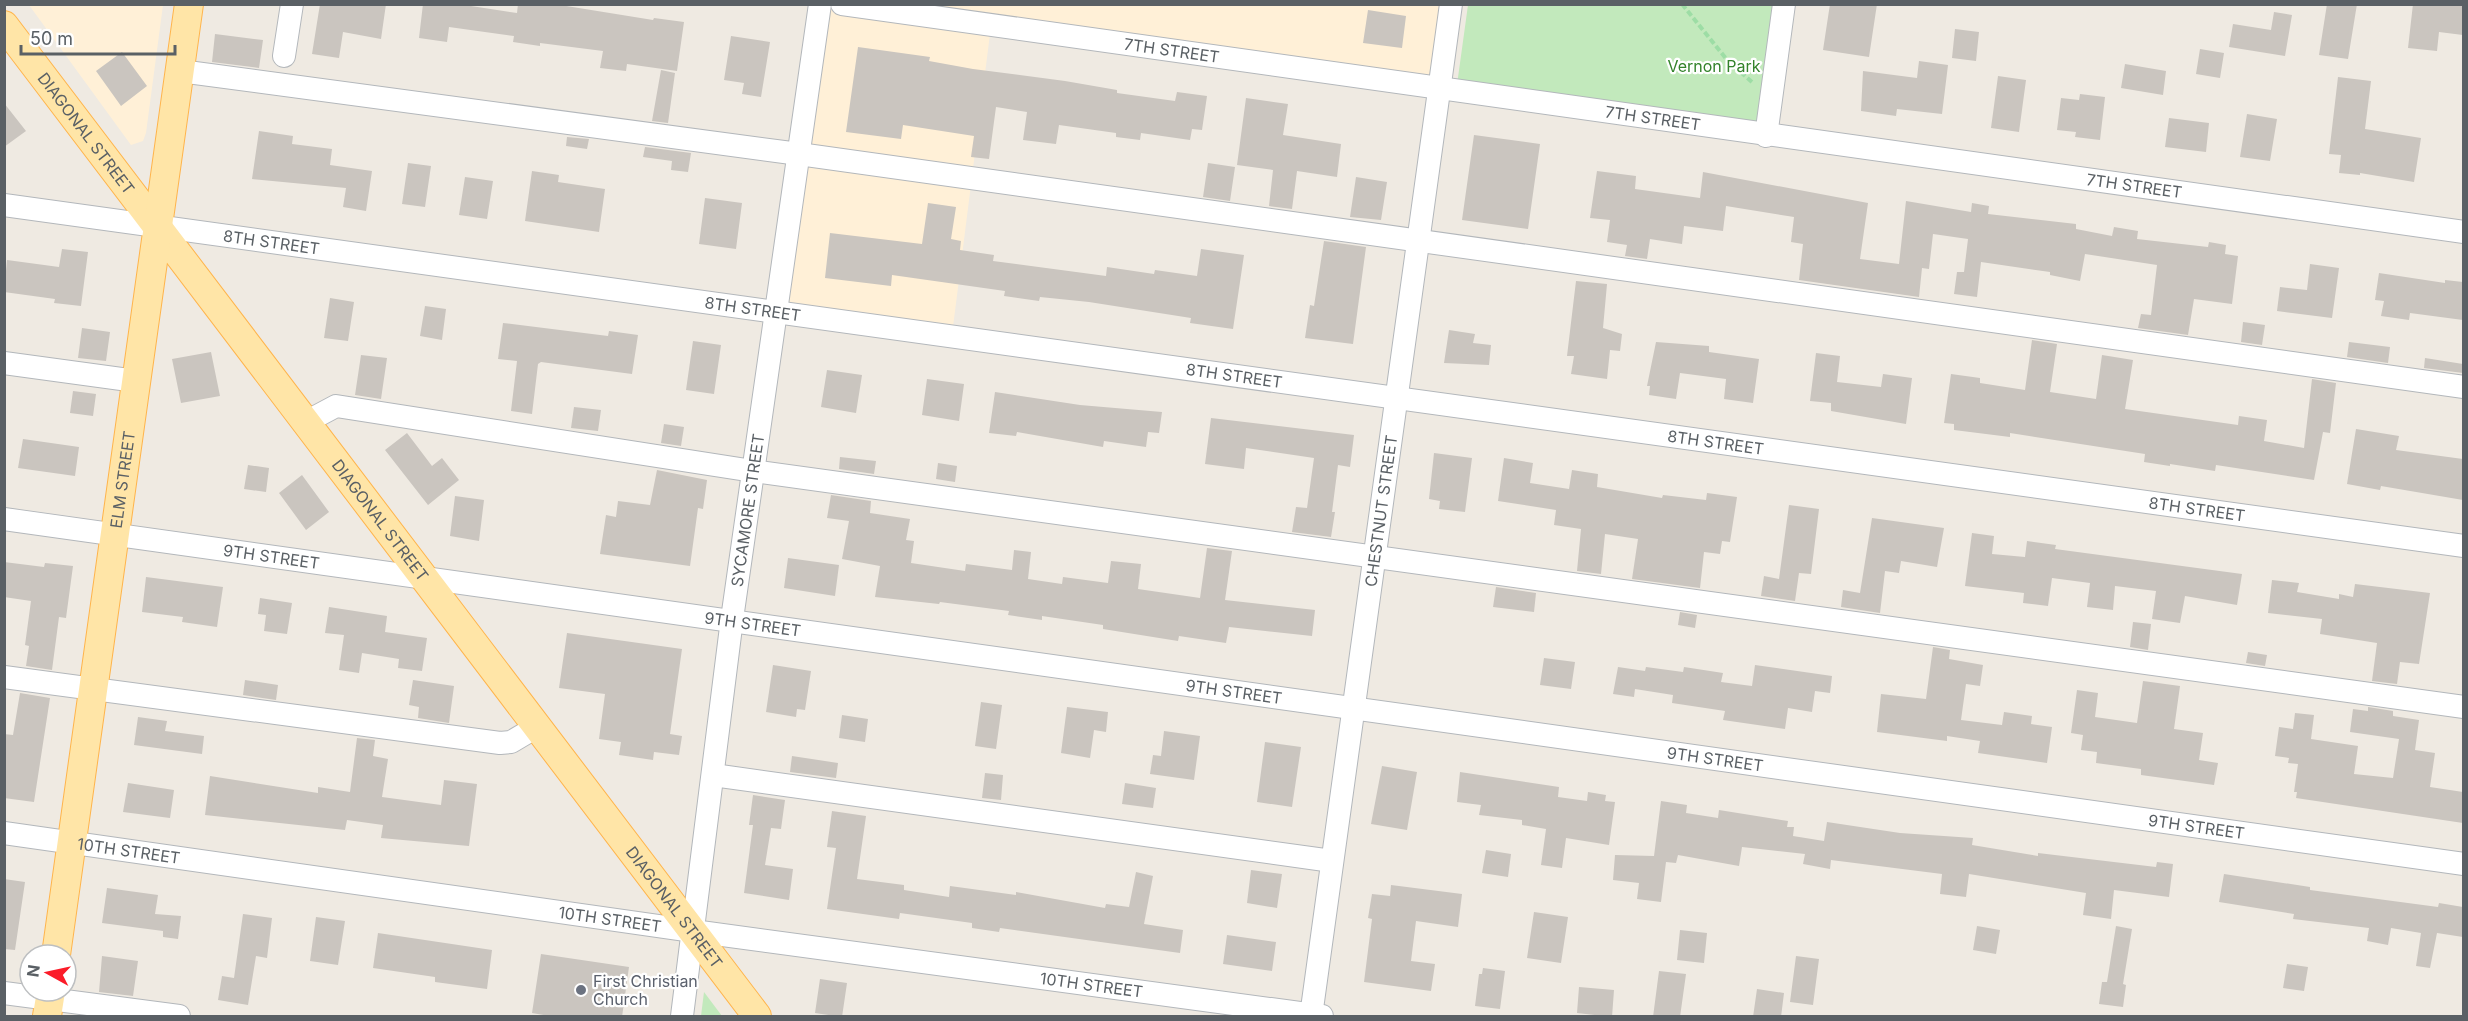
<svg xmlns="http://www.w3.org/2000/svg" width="2468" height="1021" viewBox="0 0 2468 1021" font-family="Inter,sans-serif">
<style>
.commercial{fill:#fff0d7}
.green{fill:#c2e9bc}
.building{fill:#cac5bf}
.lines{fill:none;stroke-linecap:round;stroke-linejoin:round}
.minor-casing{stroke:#b3b7bb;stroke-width:24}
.major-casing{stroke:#ffb44b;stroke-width:30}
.path{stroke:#9ddda5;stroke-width:4;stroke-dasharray:6 3;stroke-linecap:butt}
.minor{stroke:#fff;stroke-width:22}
.major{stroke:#ffe5a7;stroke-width:28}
.worship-dot{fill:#6b7280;stroke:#fff;stroke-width:2}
.labels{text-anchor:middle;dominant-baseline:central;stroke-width:4.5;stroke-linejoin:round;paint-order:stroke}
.street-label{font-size:16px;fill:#5a6065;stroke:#fff}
.park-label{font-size:16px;fill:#33832b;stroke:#fff}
.worship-label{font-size:16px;fill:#5b616d;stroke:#fff;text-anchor:start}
</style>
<rect width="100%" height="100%" fill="#efeae2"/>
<path class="commercial" d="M29 5H163L146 133 143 141 131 145Z
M820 5H1451L1439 90 991 26 952 335 777 310Z"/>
<path class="green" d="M1468 5H1784L1766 136 1456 92Z
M704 992 722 1016H701Z"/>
<path class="building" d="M320 4H386L381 39 343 32 339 58 312 54Z
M423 4H458L517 13 518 4H554L653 20 654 18 684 22 677 71 627 64 626 71 600 68 603 51 540 43V46L513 42 514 36 449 27 447 42 419 38Z
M1830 4H1877L1869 57 1823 50Z
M2327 4H2357L2348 59 2319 55Z
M2413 4H2463V35L2439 32 2437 51 2408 48Z
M1368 10 1406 16 1402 48 1363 43Z
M2274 12 2292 15 2285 56 2229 47 2233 24 2271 30Z
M1955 29 1979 32 1976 61 1952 58Z
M215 34 263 40 259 68 212 62Z
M731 36 770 42 761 97 742 94 744 83 724 80Z
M858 47 930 57 929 61 973 69 1065 81 1117 90V93L1175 101 1177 92 1207 96 1202 130 1192 129 1190 140 1141 133 1140 140 1116 137V133L1059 125 1056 144 1023 140 1027 112 996 107 989 159 971 157 974 136 903 125 901 139 846 132Z
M2200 49 2224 53 2220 78 2196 74Z
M122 52 147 86 121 106 96 71Z
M1919 61 1948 65 1942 114 1897 109 1896 116 1861 111 1863 71 1917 78Z
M2125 64 2166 71 2163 95 2121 88Z
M661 70 675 73 668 123 652 121Z
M1998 76 2026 80 2019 132 1991 128Z
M2338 77 2371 81 2365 129 2421 138 2414 182 2360 173V175L2339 173 2341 155 2329 154Z
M2080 94 2105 97 2100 140 2075 137 2076 132 2057 130 2061 98 2079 100Z
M1246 98 1288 104 1283 135 1341 144 1337 177 1297 171 1292 209 1269 206 1273 170 1237 165Z
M4 103 26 131 4 147Z
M2247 114 2277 119 2270 161 2240 157Z
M2169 118 2209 123 2206 152 2165 147Z
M259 131 293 136 292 144 332 149 330 165 372 171 366 211 343 207 346 188 252 179Z
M1474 135 1540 144 1528 229 1462 220Z
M567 137 589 139 587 149 566 146Z
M645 147 691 153 688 172 671 170 672 161 643 157Z
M408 163 431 166 425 207 402 204Z
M1208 163 1235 167 1230 201 1203 197Z
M532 171 559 175 558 182 605 189 599 232 525 221Z
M1597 171 1636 176 1635 189 1700 198 1703 172 1868 203 1860 259 1899 264 1906 201 1971 212 1972 203 1989 206 1988 214 2076 224V229L2112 236 2114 227 2138 231 2137 239 2208 247 2209 242 2226 245 2225 254 2238 256 2232 304 2194 299 2188 335 2138 328 2141 314 2151 315 2157 265 2085 254 2080 281 2050 275V272L1981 262 1977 297 1954 294 1957 272H1964L1968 239 1933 234 1929 269 1922 268 1919 297 1799 280 1803 244 1791 242 1794 217 1726 206 1723 231 1684 226 1682 244 1650 239 1647 259 1625 256 1627 245 1607 242 1610 220 1590 218Z
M465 177 493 181 487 219 459 215Z
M1356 177 1387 182 1381 220 1350 217Z
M705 198 742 203 736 249 699 244Z
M928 203 956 207 951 239 961 241 960 250 994 255 993 261 1106 276 1107 267 1154 274 1155 270 1197 276 1201 249 1244 255 1233 329 1190 323 1191 318 1089 302 1040 297 1039 301 1004 296 1005 291 892 275 891 286 825 278 830 233 922 244Z
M1324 241 1366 247 1353 344 1305 338 1310 305 1314 306Z
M62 249 88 252 81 306 54 303 55 299 4 292 7 260 59 267Z
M2310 264 2339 268 2332 318 2277 311 2280 287 2307 290Z
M2379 273 2445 283V280L2463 282V320L2410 313 2409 320 2381 316 2384 301 2375 300Z
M1576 281 1607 284 1603 328 1622 334 1620 351 1610 350 1607 379 1571 374 1574 356H1567Z
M330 298 354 302 348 341 324 338Z
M425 306 446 309 442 340 420 336Z
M2243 322 2265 325 2262 345 2241 342Z
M503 323 608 336 609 331 638 335 632 374 541 362 538 364 532 414 511 411 517 361 498 359Z
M82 328 110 332 106 361 78 358Z
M1449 330 1475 334 1473 343 1491 345 1489 365 1444 363Z
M2032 340 2057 344 2050 392 2096 399 2102 355 2133 360 2125 409 2238 425 2239 416 2267 420 2264 441 2304 448 2312 379 2336 383 2330 433 2323 432 2314 480 2216 465 2215 471 2170 464V466L2144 462 2145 454 2010 433V437L1954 430V424L1944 423 1951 374 1980 378V383L2025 390Z
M693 341 721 345 714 394 686 390Z
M1656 342 1709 346V352L1759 359 1753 403 1724 399 1726 379 1680 373 1676 399 1649 395 1650 386H1647Z
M2349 342 2390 347 2388 363 2347 357Z
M211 352 220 396 181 403 172 359Z
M1816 353 1840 356 1837 382 1881 387 1883 374 1912 378 1906 424 1831 411V403L1810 401Z
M361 355 387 358 381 399 355 395Z
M2425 358 2463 364V373L2424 368Z
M827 370 862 375 856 413 821 407Z
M927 379 964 384 959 421 922 415Z
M73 391 96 394 93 416 70 413Z
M995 392 1080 405 1162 412 1159 433 1148 432 1146 447 1104 441 1103 447 1017 432 1016 436 989 433Z
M574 407 601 410 598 431 571 428Z
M1211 418 1354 435 1350 467 1338 465 1332 512H1335L1331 537 1292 532 1296 507 1307 508 1314 458 1246 448 1244 469 1205 464Z
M664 424 684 427 681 446 661 443Z
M2356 429 2399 436 2396 450 2463 459V500L2381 486 2380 490 2347 484Z
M407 433 432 466 442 458 459 480 428 505 385 450Z
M23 439 79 447 75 476 18 468Z
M1434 453 1472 458 1465 512 1439 509 1440 501 1429 499Z
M840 457 876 461 874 474 839 469Z
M1504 458 1533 463 1530 483 1569 489 1572 470 1598 474 1597 487 1662 498 1663 495 1706 500 1707 493 1737 497 1730 542 1722 541 1720 554 1704 552 1700 588 1632 579 1638 539 1605 534 1601 574 1577 571 1581 529 1554 525 1556 510 1498 501Z
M938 463 957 466 955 482 936 479Z
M248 465 269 468 266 492 244 489Z
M657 470 707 480 703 509 698 508 690 566 600 554 606 515 616 517 618 501 650 505Z
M302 475 329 512 306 530 279 493Z
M831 495 871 501 870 513 910 519 906 540 914 541 911 563 965 571 966 564 1012 570 1014 550 1031 552 1028 579 1062 584 1063 577 1108 583 1111 561 1141 564 1138 589 1200 598 1207 548 1232 551 1225 600 1315 610 1312 636 1229 627 1226 643 1179 636 1178 641 1103 629V625L1042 616V620L1008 615 1009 611 940 602 939 604 875 597 880 566 842 559 849 521 827 518Z
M455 496 484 500 479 541 450 536Z
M1789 505 1819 509 1811 574 1799 573 1795 601 1761 596 1764 576 1779 579Z
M1872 518 1944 528 1937 567 1901 561 1899 573 1885 571 1880 613 1841 607 1843 590 1860 593Z
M1972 533 1994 536 1992 554 2025 557 2027 541 2056 545 2055 549 2242 574 2237 605 2185 596 2180 623 2152 619 2156 591 2115 586 2113 610 2087 607 2090 583 2052 578 2048 606 2023 603 2024 593 1965 586Z
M788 558 839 565 835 596 784 588Z
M4 562 44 567 45 563 73 566 66 618 59 617 52 670 26 666 29 646 25 645 31 601 4 597Z
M146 577 223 587 217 627 182 622 183 617 142 612Z
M2272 580 2299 583 2297 592 2339 599V594L2353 597 2355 584 2430 593 2419 664 2400 662 2397 684 2372 681 2377 643 2320 634 2322 619 2268 613Z
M1496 587 1536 593 1534 612 1493 607Z
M260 598 292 603 287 634 264 631 266 615 258 614Z
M329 607 387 616 385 632 427 638 422 671 398 668 399 659 362 653 359 673 339 670 344 635 325 633Z
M1680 612 1697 615 1695 628 1678 625Z
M2133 622 2151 624 2148 650 2130 647Z
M567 633 682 649 670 734 682 736 679 755 654 752 653 760 619 755 621 742 599 739 605 694 559 688Z
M1933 647 1950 650 1949 659 1983 665 1980 686 1966 684 1961 720 2002 725 2004 712 2032 716 2031 724 2052 727 2047 763 1978 753 1980 741 1947 736V741L1877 732 1881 694 1926 699Z
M2248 652 2267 655 2265 666 2246 663Z
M1544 658 1575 662 1571 689 1540 685Z
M773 665 811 671 805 710 797 709 796 717 766 712Z
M1755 665 1832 676 1830 693 1815 691 1812 712 1788 708 1785 729 1723 720 1725 711 1672 703 1673 695 1635 689 1634 697 1613 694 1618 667 1645 671 1646 667 1683 672 1684 667 1723 673 1721 682 1752 686Z
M245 680 278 685 276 700 243 695Z
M413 680 454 686 449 723 418 718 419 707 409 705Z
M2143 681 2180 686 2174 729 2203 733 2199 760 2218 763 2214 785 2141 775V769L2096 763 2097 752 2081 750 2083 735 2071 733 2077 690 2098 693 2095 717 2137 723Z
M20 693 50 698 34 802 4 798V734L13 735Z
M981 702 1002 705 996 749 975 746Z
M1067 707 1108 712 1106 732 1094 730 1090 758 1061 753Z
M2368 707 2393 711V716L2419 720 2415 750 2435 753 2430 787 2463 792V823L2296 798 2297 792H2294L2298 764 2288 763 2289 758 2275 756 2279 727 2293 729 2295 713 2314 715 2311 739 2358 746 2354 774 2393 778 2399 739 2350 732 2353 709 2368 711Z
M842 715 868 719 865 742 839 738Z
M138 717 167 721 165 731 204 736 202 754 134 745Z
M1164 731 1200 736 1194 780 1150 774 1153 755 1161 756Z
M357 738 375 740 373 756 388 759 382 797 441 805 444 780 477 784 469 846 381 838 383 825 347 820 345 830 205 815 210 776 318 793V787L350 792Z
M1265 742 1301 747 1292 807 1257 802Z
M792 756 838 763 836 778 790 772Z
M1382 766 1417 772 1407 830 1371 824Z
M1460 772 1559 787 1558 797 1587 801 1588 792 1606 795 1605 801 1615 802 1609 845 1566 838 1562 868 1541 865 1546 829 1522 825V820L1479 815 1481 805 1457 802Z
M985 773 1003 775 1001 800 982 798Z
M128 783 174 790 170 818 123 812Z
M1125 783 1156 788 1153 808 1122 804Z
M753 795 785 800 781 829 771 828 765 865 793 869 789 900 744 893 753 825H749Z
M1661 801 1687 805 1686 813 1718 818 1719 810 1788 821 1787 827H1794L1793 836 1824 841 1827 822 1900 833 1973 838 1972 845 2038 856V853L2156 867 2157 862 2173 864 2169 897 2114 890 2111 919 2083 915 2086 893 1969 874 1966 897 1940 894 1942 874 1831 860 1830 869 1803 864 1805 854 1742 847 1739 866 1678 855 1676 863 1666 862 1661 902 1637 899 1639 883 1613 880 1615 855 1654 856Z
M832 811 866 816 857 879 904 885V890L949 897 950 886 1016 895V892L1105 908 1106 904 1129 907 1136 872 1153 876 1144 924 1183 930 1180 953 1000 928 999 932 972 928V923L900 913 899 919 827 909 836 848 827 847Z
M1486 850 1511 854 1508 877 1482 873Z
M1251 870 1282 874 1277 908 1247 903Z
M2224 874 2310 887V890L2438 907 2439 903 2463 907V937L2437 933 2430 968 2416 966 2421 933 2391 928 2388 945 2367 941 2369 928 2293 919 2294 914 2219 902Z
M4 879 25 882 15 950 4 949Z
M1391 885 1462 894 1458 927 1416 921 1411 961 1435 964 1431 991 1364 982 1372 919 1368 918 1372 894 1390 896Z
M107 888 158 895 155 914 181 916 178 939 163 937V931L102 923Z
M1534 912 1568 917 1561 963 1527 958Z
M243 914 272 918 267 958 256 956 248 1005 218 1000 222 976 234 978Z
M316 917 345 921 338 965 310 961Z
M1977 926 2000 930 1996 954 1973 950Z
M2116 926 2132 929 2123 984 2126 985 2123 1007 2099 1004 2102 982H2107Z
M1680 930 1707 933 1704 963 1677 960Z
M378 933 492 950 487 989 435 982V977L373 968Z
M1227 935 1276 942 1272 971 1223 964Z
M541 954 629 967 622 1017H555L532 1013Z
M102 956 138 961 133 996 99 992Z
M1796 956 1819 959 1813 1005 1790 1002Z
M2287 964 2308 967 2304 991 2283 988Z
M1483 968 1505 971 1500 1009 1475 1006 1479 974H1482Z
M1659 971 1686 974 1680 1017H1653Z
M820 979 847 983 842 1017 815 1013Z
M1579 987 1614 990 1612 1017 1577 1013Z
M1757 989 1784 993 1781 1017H1753Z"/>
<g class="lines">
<defs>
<g id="minor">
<path id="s1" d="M842 4 2464 232"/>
<path d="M284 56 292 4"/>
<path d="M180 71 799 154 2464 387"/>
<path d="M1766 136 1784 4"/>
<path id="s2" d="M4 205 2464 546"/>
<path d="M4 363 136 381"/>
<path d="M306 422 336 406 753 471 2464 707"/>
<path id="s3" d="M4 519 2464 864"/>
<path d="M4 677 500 743 511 742 538 726"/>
<path d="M713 775 1332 861"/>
<path id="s4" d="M4 833 693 931 1322 1016"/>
<path d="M4 993 179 1016"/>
<path id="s5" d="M682 1016 732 619 820 4"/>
<path id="s6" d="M1311 1016 1451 4"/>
</g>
<g id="major">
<path id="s7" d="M4 25 757 1016"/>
<path id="s8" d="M56 955 189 4"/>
<path d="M47 1016 51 991"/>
</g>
</defs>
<use href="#minor" class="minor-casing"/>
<use href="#major" class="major-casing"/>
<path class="path" d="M1682 4 1728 61 1752 82"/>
<use href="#minor" class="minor"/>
<use href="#major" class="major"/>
</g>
<circle class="worship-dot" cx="581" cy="990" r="6"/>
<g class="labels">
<g class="street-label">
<text stroke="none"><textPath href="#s1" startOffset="333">7TH STREET</textPath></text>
<text stroke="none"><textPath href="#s1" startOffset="819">7TH STREET</textPath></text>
<text stroke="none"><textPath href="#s7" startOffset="136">DIAGONAL STREET</textPath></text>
<text stroke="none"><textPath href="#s1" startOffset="1305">7TH STREET</textPath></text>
<text stroke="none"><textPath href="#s2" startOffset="270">8TH STREET</textPath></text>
<text stroke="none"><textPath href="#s2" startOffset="756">8TH STREET</textPath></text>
<text stroke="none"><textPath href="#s2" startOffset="1242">8TH STREET</textPath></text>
<text stroke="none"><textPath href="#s2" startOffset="1728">8TH STREET</textPath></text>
<text stroke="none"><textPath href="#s8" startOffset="480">ELM STREET</textPath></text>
<text stroke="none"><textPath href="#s2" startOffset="2214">8TH STREET</textPath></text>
<text stroke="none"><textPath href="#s5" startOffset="510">SYCAMORE STREET</textPath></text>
<text stroke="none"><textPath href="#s6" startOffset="510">CHESTNUT STREET</textPath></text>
<text stroke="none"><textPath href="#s7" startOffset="622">DIAGONAL STREET</textPath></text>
<text stroke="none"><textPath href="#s3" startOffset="270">9TH STREET</textPath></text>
<text stroke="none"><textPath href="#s3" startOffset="756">9TH STREET</textPath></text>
<text stroke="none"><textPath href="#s3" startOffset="1242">9TH STREET</textPath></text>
<text stroke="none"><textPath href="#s3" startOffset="1728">9TH STREET</textPath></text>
<text stroke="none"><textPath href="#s3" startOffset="2214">9TH STREET</textPath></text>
<text stroke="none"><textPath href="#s4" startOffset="126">10TH STREET</textPath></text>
<text stroke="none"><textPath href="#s7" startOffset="1108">DIAGONAL STREET</textPath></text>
<text stroke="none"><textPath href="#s4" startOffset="612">10TH STREET</textPath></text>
<text stroke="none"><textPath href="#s4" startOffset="1098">10TH STREET</textPath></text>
</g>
<g class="park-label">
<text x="1714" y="66">Vernon Park</text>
</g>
<g class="worship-label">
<text x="593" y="981">First Christian<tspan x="593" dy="18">Church</tspan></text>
</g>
</g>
<rect width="2468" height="1021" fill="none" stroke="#5a6065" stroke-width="12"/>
<g transform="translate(48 973) rotate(278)"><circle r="28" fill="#ffffff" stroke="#bdbfc1" stroke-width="1.5"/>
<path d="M0-4.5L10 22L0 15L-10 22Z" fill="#fb1c29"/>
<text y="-9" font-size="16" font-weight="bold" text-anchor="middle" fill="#5a6065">N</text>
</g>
<path d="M21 45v9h154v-9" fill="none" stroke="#5a6065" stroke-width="3"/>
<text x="30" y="45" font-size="18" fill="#5a6065" stroke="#ffffff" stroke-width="4.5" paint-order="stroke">50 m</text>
</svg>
